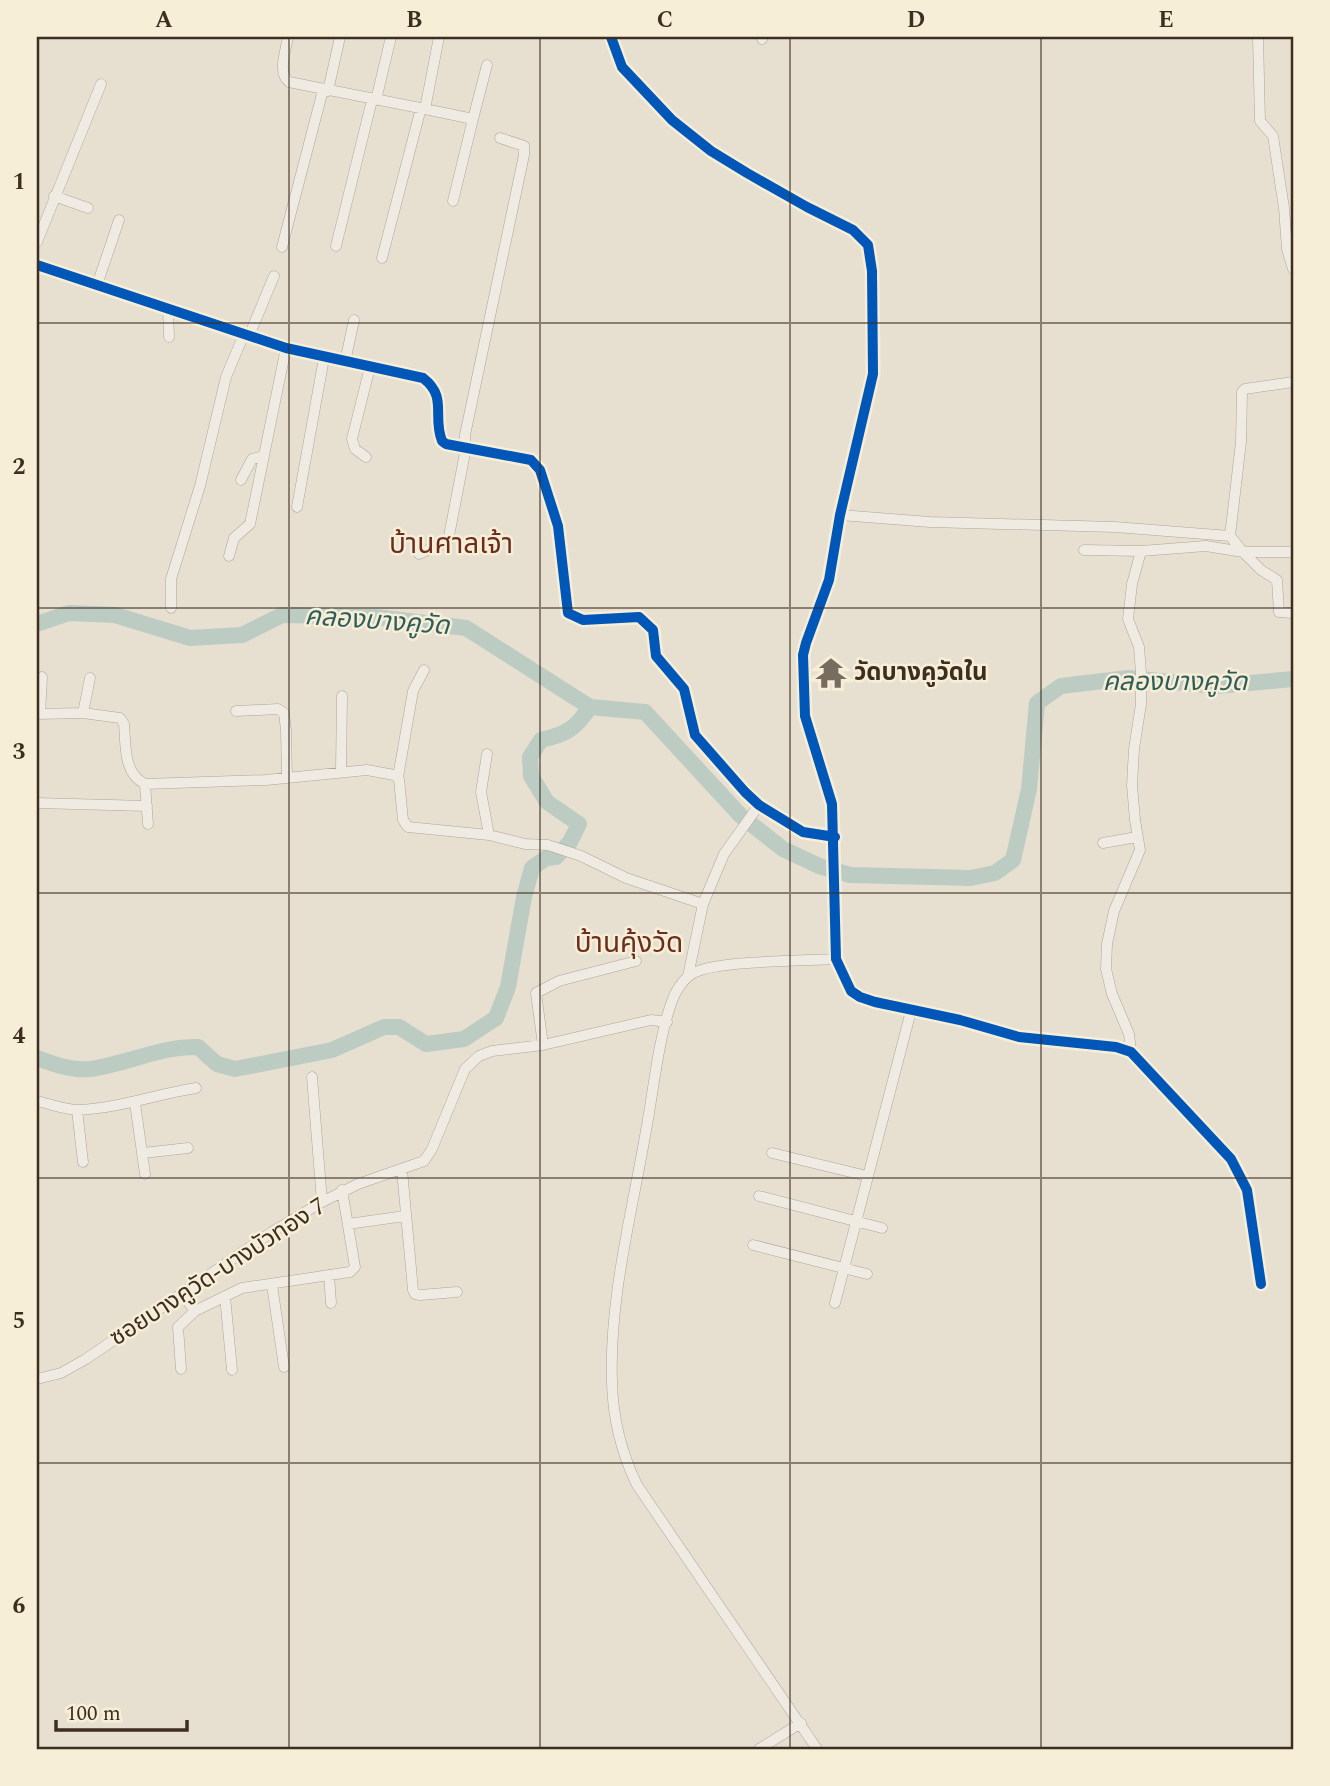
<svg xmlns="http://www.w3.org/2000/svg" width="1330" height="1786" viewBox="0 0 1330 1786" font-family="Spectral,'Noto Sans Thai',serif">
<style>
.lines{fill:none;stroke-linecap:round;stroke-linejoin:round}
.river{stroke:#bcccc2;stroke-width:16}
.minor-casing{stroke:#ada599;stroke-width:11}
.minor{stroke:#efebe3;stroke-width:10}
.cycleway-casing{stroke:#f7eed8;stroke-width:15}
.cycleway{stroke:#0057b8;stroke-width:10}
.grid{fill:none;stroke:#3d2e20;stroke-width:2;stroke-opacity:0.55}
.labels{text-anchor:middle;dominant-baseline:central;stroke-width:5;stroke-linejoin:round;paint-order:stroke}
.poi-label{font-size:24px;font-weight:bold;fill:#3d2e20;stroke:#f7eed8;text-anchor:start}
.street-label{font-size:24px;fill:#3d2e20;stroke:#f7eed8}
.water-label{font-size:26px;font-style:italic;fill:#2f5d5a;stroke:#f7eed8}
.quarter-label{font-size:28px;fill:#6b2e1e;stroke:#f7eed8}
.neatline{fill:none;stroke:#3d2e20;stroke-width:2.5}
.grid-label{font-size:23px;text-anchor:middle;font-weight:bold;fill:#3d2e20}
</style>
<rect width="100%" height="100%" fill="#e7e0d1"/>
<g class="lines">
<path class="river" d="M37 624 69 613 115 615 190 638 242 635 282 615 376 617 466 628 590 707 645 712 741 816 783 849 819 866 850 875 971 878 995 873 1013 860 1029 789 1037 703 1061 686 1128 678 1217 686 1293 679
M37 1058C53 1064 72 1071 90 1069 127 1064 161 1046 198 1047L217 1064 235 1069 332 1050 384 1027H399L426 1044 464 1039 496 1018 508 987 524 897 532 868 546 858 556 857 570 842 579 824 547 802 531 776 530 757 541 740C567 734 575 729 590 707"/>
<defs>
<path id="minor" d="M288 37C286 50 277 73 289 82L425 109 439 37
M611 37 622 67 672 120 711 151 747 173 807 207 853 230 868 245 872 271 873 374 840 515 829 580 806 643 803 655 805 716 832 804 836 959 851 991 860 997 875 1002 960 1020 1019 1037 1116 1047 1131 1052 1231 1159 1247 1190 1261 1284
M1258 37 1260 121 1273 136 1284 208 1287 249 1293 269
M762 39 763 37
M328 91 340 37
M376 100 391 37
M425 109 473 119 453 201
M473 119 487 65
M54 196 88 208
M37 242 101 84
M336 246 372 100
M282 247 323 90
M382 258 421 108
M37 265 286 348 423 378C448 397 432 416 442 441L446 444 531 460 540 470 558 526 568 613 583 620 639 617 653 630 656 656 684 689 695 735 745 792 759 805 803 832 835 837
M97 285 119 220
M168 308 169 337
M249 336 274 276
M345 362 354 320
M366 457 355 449 352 439 370 367
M241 480 252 459 264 456
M297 507 324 358
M840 515 930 522 1115 527 1230 536 1243 552H1293
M1230 536 1241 442 1242 392 1245 389 1293 382
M1084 550 1141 551 1206 546 1243 552 1261 570 1277 580 1279 612 1293 613
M419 554 448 541 465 453V435L524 155V146L500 138
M229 556 234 538 250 524 286 348
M171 608V579L200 486 226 377 244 334
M236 711 278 709 284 713 286 730 287 778
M83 713 90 678
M37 714 83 713 120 718 124 724C126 746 123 773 145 784L266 780 367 770 394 775 399 779 403 820 408 827 489 835 525 844 548 845 581 856 626 878 703 904
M40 714 42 677
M487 754 481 792 489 835
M341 771 342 696
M398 777 413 691 424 670
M145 784 148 824
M37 803 147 806
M1103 843 1137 837
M688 976 703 904 724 854 759 805
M543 1045 536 993 559 981 636 961
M1131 1052 1129 1034 1112 994 1106 969 1107 944 1114 911 1140 850 1135 820 1132 785 1134 749 1141 704V673L1139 647 1128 619 1132 584 1141 551
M312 1077 322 1202
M37 1101C50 1104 66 1110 79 1110 120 1108 157 1094 196 1088
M135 1103 145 1174
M77 1110 83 1162
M143 1153 188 1148
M772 1153 867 1176
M402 1170 413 1290 415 1294 420 1295 457 1292
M759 1196 882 1228
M348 1224 405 1216
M753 1245 867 1274
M329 1275 331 1303
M272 1285 284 1367
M182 1294 195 1311
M225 1296 232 1370
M835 1303 911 1011
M181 1369 178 1327 195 1311 242 1288 350 1272 355 1267 342 1190
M37 1379 61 1373 86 1359 272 1232 322 1202 358 1184 424 1161 432 1149 465 1069 479 1056 492 1051 543 1045 651 1020 667 1022
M759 1749 801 1723
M817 1749 637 1485C621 1452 613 1419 612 1383 609 1300 631 1217 645 1136 653 1095 658 1039 672 1001 675 992 682 981 690 975 710 960 806 961 836 959"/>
</defs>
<use href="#minor" class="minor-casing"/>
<use href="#minor" class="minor"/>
<defs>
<path id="cycleway" d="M611 37 622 67 672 120 711 151 747 173 807 207 853 230 868 245 872 271 873 374 840 515 829 580 806 643 803 655 805 716 832 804 836 959 851 991 860 997 875 1002 960 1020 1019 1037 1116 1047 1131 1052 1231 1159 1247 1190 1261 1284
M37 265 286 348 423 378C448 397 432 416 442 441L446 444 531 460 540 470 558 526 568 613 583 620 639 617 653 630 656 656 684 689 695 735 745 792 759 805 803 832 835 837"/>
</defs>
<use href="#cycleway" class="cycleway-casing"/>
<use href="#cycleway" class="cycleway"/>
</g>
<path class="grid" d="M289 37V1749M540 37V1749M790 37V1749M1041 37V1749M37 323H1293M37 608H1293M37 893H1293M37 1178H1293M37 1463H1293"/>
<defs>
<symbol id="temple-bare" viewBox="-9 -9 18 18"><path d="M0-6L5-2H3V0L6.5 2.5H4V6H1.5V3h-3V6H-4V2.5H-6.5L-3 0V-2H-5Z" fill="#786c5e" stroke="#f7eed8" stroke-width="2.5" paint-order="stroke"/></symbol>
</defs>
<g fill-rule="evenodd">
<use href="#temple-bare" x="809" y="651" width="44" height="44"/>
</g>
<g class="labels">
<g class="poi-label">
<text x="854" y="673">วัดบางคูวัดใน</text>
</g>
<g class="street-label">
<text transform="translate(218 1272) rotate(-33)">ซอยบางคูวัด-บางบัวทอง 7</text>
</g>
<g class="water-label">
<text transform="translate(377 621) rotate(4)">คลองบางคูวัด</text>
<text x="1175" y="682">คลองบางคูวัด</text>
</g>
<g class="quarter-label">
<text x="451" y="544">บ้านศาลเจ้า</text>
<text x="629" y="943">บ้านคุ้งวัด</text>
</g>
</g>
<rect width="1330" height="1786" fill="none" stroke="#f7eed8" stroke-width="77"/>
<path d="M56 1720v10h131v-10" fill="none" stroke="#3d2e20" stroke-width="3.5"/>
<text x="66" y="1720" font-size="21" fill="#3d2e20" stroke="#f7eed8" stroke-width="5" paint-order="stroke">100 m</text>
<rect x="38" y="38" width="1254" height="1710" class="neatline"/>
<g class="grid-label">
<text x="164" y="27">A</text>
<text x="414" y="27">B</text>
<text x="665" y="27">C</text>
<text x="916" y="27">D</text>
<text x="1166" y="27">E</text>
<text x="19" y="189">1</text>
<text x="19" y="474">2</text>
<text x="19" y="759">3</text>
<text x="19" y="1043">4</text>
<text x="19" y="1328">5</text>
<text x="19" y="1613">6</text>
</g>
</svg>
